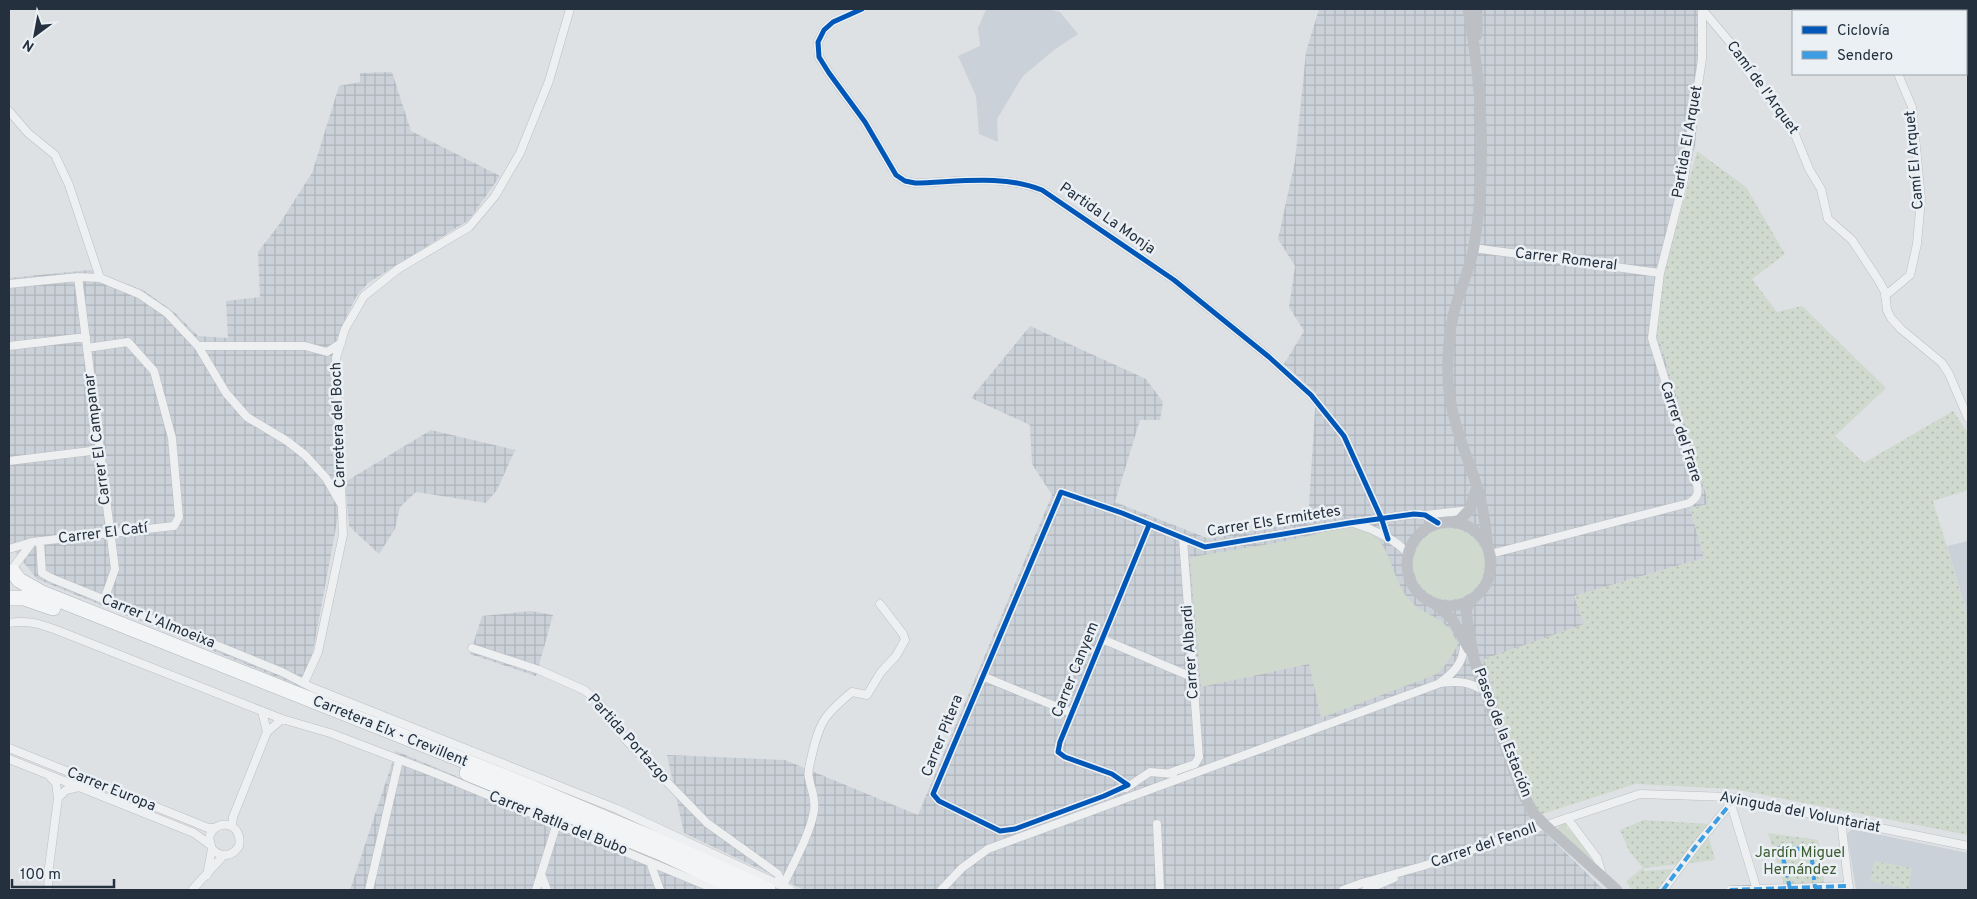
<svg xmlns="http://www.w3.org/2000/svg" width="1977" height="899" viewBox="0 0 1977 899" font-family="Overpass,sans-serif">
<style>
.built{fill:#cbd1d8}
.industrial{fill:url(#industrial-grid)}
.grass{fill:url(#grass-dots)}
.garden{fill:#cfd9ce}
.lines{fill:none;stroke-linecap:round;stroke-linejoin:round}
.street-casing{stroke:#bcbfc2;stroke-width:9}
.highway-casing{stroke:#b0b4b9;stroke-width:16}
.street{stroke:#edeff1;stroke-width:8}
.secondary{stroke:#bcc0c4;stroke-width:11}
.highway{stroke:#f2f4f5;stroke-width:15}
.quiet{stroke:#3c9de3;stroke-width:4;stroke-dasharray:8 4;stroke-linecap:butt}
.cycleway-casing{stroke:#ebf0f5;stroke-width:8}
.cycleway{stroke:#0057b8;stroke-width:5}
.labels{text-anchor:middle;dominant-baseline:central;stroke-width:5;stroke-linejoin:round;paint-order:stroke}
.street-label{font-size:15px;fill:#24303e;stroke:#ebf0f5}
.park-label{font-size:15px;fill:#3c5b30;stroke:#ebf0f5}
</style>
<defs>
<pattern id="industrial-grid" width="8" height="8" patternUnits="userSpaceOnUse" patternTransform="scale(1.25)"><rect width="8" height="8" fill="#cbd1d8"/><path d="M0 4h8M4 0v8" fill="none" stroke="#aeb4ba"/></pattern>
<pattern id="grass-dots" width="8" height="8" patternUnits="userSpaceOnUse" patternTransform="scale(1.25)"><rect width="8" height="8" fill="#cfd9ce"/><path d="M2 2h.1M6 6h.1" fill="none" stroke="#b2bbb2" stroke-width="1.8" stroke-linecap="round"/></pattern>
</defs>
<rect width="100%" height="100%" fill="#dee1e4"/>
<path class="built" d="M986 9H1048L1060 12 1078 34 1054 50 1023 76 997 119 998 142 979 134 976 96 958 56 980 46 978 28Z
M1968 541V617L1947 546Z
M1852 829 1968 853V890H1856L1847 834Z"/>
<path class="industrial" d="M1319 9H1707L1695 146 1661 285 1657 332 1709 504 1690 508 1704 558 1574 596 1584 624 1530 818 1604 890H804L684 833 667 755 785 760 918 815 1052 495 1032 464 1030 425 971 398 1030 326 1146 379 1163 402 1160 420H1140L1115 502 1207 538 1308 521 1316 393 1284 364 1304 331 1289 307 1295 266 1278 239 1295 161 1306 52Z
M392 72 411 131 500 176 469 220 368 283 356 297 346 317 333 356 339 511 311 662 301 687 37 579 9 544V278L90 270 143 290 174 312 198 336 228 338 226 301 260 297 258 252 278 226 312 173 339 86 360 82V73Z
M431 430 515 450 497 490 486 503 416 492 400 507 395 529 379 554 349 526 345 482Z
M531 611 553 615 536 676 470 654 482 616Z
M396 751 705 880 728 890H350Z"/>
<path class="grass" d="M1697 151 1746 187 1785 254 1752 279 1777 312 1802 306 1886 388 1835 436 1864 463 1953 411 1968 433V490L1933 501 1968 617V835L1734 789 1635 784 1530 818 1484 659 1584 624 1574 596 1704 558 1690 508 1709 504 1657 332 1661 285Z
M1644 820 1710 824 1709 837 1715 860 1644 868V871L1673 869 1657 890H1632L1626 881 1643 868 1629 851 1620 830Z
M1768 833 1818 840 1823 862 1824 883 1784 885Z
M1874 861 1912 868 1908 889 1870 881Z"/>
<path class="garden" d="M1351 526C1360 529 1372 531 1378 539 1392 556 1394 581 1408 598 1425 619 1445 613 1458 644 1453 654 1446 666 1437 674L1321 718 1309 664 1201 687 1190 560 1192 557 1286 541Z
M1413 564a36 36 0 1 1 72 0a36 36 0 1 1-72 0Z
M1565 822 1568 824 1566 827 1584 844 1592 861 1557 830 1560 823Z"/>
<g class="lines">
<defs>
<path id="street" d="M862 9 833 22 824 30 818 42 819 57 829 73 865 122 896 175 905 181 915 183C957 182 1003 174 1042 190L1174 280 1269 357 1311 395 1344 436 1382 520 1388 539
M1702 9 1739 53 1747 71 1792 127 1809 169 1821 189 1828 219 1852 240 1879 281 1885 292 1887 310 1891 318 1901 329 1942 363 1949 374 1968 418
M1889 11V9
M9 111 28 133 55 155 69 185 100 278
M1473 248 1660 273
M78 277 115 569 104 600
M9 284 78 277 100 278 139 294 167 313 198 346 226 393 247 417 287 441 305 455 326 478 341 504
M1885 296 1910 275 1917 244 1921 199 1912 107 1898 74
M9 346 86 337
M198 346H305L327 352 341 343
M9 461 99 450
M1425 515 1469 510
M1356 524C1373 529 1397 540 1408 554
M1149 525 1060 742 1058 752 1065 757 1112 774 1128 785 1104 796 1015 829 1000 831 939 801 933 794 1061 492 1122 513 1205 547 1349 523 1414 514 1425 515 1438 523
M40 541 42 573 51 578 282 672 313 688 617 809 791 890
M9 549 32 542 174 526 179 517 172 438 154 371 128 342 87 348
M1490 554 1689 503C1697 498 1699 494 1697 485L1652 338 1660 273 1684 179 1702 59V9
M12 569 31 544
M9 623C28 620 41 624 59 631L282 719 330 733 437 774 717 890
M1102 639 1192 677
M472 648 539 670 584 690 598 701 625 739 707 823 778 874 783 886
M982 676 1072 713
M304 683 318 652 343 535 336 358 345 329 364 296 398 269 469 227 495 196 520 153 549 81 570 9
M1440 683C1458 681 1470 681 1485 692
M262 711 267 732
M9 748 191 821 208 828H214
M9 759 194 833 209 844
M1169 773 1195 764 1199 757 1183 539
M1126 788 1150 772 1173 774
M58 798 66 790 79 787
M1730 801 1757 890
M1567 818 1597 858 1602 875
M1841 820 1849 890
M1157 824 1160 890
M232 826 233 817 267 732 282 719
M650 862 660 890
M541 874 547 890
M207 875 212 849 209 838C215 816 244 823 239 846 232 857 221 858 212 849
M783 886C794 862 809 837 814 811 816 798 811 790 809 778 807 772 810 764 811 759 819 722 824 715 852 692L867 695 881 672 896 656 905 640 903 634 880 604
M48 890 49 867 58 798 56 783 51 778
M192 890 224 855
M369 890 399 760
M536 890 557 823
M941 890 962 868 988 849 1438 684C1454 673 1465 662 1464 641
M1343 890 1362 883 1423 866 1640 794 1729 797 1968 846
M1366 890 1394 878
M1663 890 1695 847 1731 803
M1730 890 1849 886"/>
<path id="highway" d="M13 572 19 580 42 593 528 786 657 840 768 890
M9 598H24L53 608
M467 773 659 852 741 890"/>
</defs>
<use href="#street" class="street-casing"/>
<use href="#highway" class="highway-casing"/>
<use href="#street" class="street"/>
<path class="secondary" d="M1468 9C1482 84 1487 170 1474 246 1470 269 1460 290 1454 312 1449 333 1447 358 1448 380 1450 418 1465 450 1477 486 1483 506 1486 527 1488 549
M1477 35V9
M1407 564a42 42 0 1 1 84 0a42 42 0 1 1-84 0Z
M1457 523 1469 510 1477 487
M1471 600 1466 610 1468 625 1474 659 1479 675 1522 792 1534 814 1545 825 1617 890
M1435 604 1452 619 1469 649"/>
<use href="#highway" class="highway"/>
<path class="quiet" d="M1790 889 1785 865 1780 848 1781 846 1811 851 1815 888
M1663 890 1695 847 1731 803
M1730 890 1849 886"/>
<defs>
<path id="cycleway" d="M862 9 833 22 824 30 818 42 819 57 829 73 865 122 896 175 905 181 915 183C957 182 1003 174 1042 190L1174 280 1269 357 1311 395 1344 436 1382 520 1388 539
M1149 525 1060 742 1058 752 1065 757 1112 774 1128 785 1104 796 1015 829 1000 831 939 801 933 794 1061 492 1122 513 1205 547 1349 523 1414 514 1425 515 1438 523"/>
</defs>
<use href="#cycleway" class="cycleway-casing"/>
<use href="#cycleway" class="cycleway"/>
</g>
<g class="labels">
<g class="street-label">
<text transform="translate(1762 88) rotate(54)">Camí de l'Arquet</text>
<text transform="translate(1688 142) rotate(-80)">Partida El Arquet</text>
<text transform="translate(1915 160) rotate(-95)">Camí El Arquet</text>
<text transform="translate(1107 219) rotate(35)">Partida La Monja</text>
<text transform="translate(1566 260) rotate(7)">Carrer Romeral</text>
<text transform="translate(339 425) rotate(-92)">Carretera del Boch</text>
<text transform="translate(1680 432) rotate(72)">Carrer del Frare</text>
<text transform="translate(98 439) rotate(-97)">Carrer El Campanar</text>
<text transform="translate(1274 522) rotate(-9)">Carrer Els Ermitetes</text>
<text transform="translate(103 534) rotate(-7)">Carrer El Catí</text>
<text transform="translate(158 622) rotate(22)">Carrer L'Almoeixa</text>
<text transform="translate(1191 652) rotate(-94)">Carrer Albardi</text>
<text transform="translate(1076 670) rotate(-68)">Carrer Canyem</text>
<text transform="translate(390 732) rotate(22)">Carretera Elx - Crevillent</text>
<text transform="translate(1502 733) rotate(69)">Paseo de la Estación</text>
<text transform="translate(943 736) rotate(-68)">Carrer Pitera</text>
<text transform="translate(628 739) rotate(48)">Partida Portazgo</text>
<text transform="translate(111 790) rotate(22)">Carrer Europa</text>
<text transform="translate(1800 813) rotate(11)">Avinguda del Voluntariat</text>
<text transform="translate(558 824) rotate(22)">Carrer Ratlla del Bubo</text>
<text transform="translate(1484 846) rotate(-19)">Carrer del Fenoll</text>
</g>
<g class="park-label">
<text x="1800" y="853">Jardín Miguel<tspan x="1800" dy="17">Hernández</tspan></text>
</g>
</g>
<rect width="1977" height="899" fill="none" stroke="#24303e" stroke-width="20"/>
<rect x="1792" y="10" width="175" height="65" fill="#ebf0f5" stroke="#9ba3ac"/>
<rect x="1802" y="26" width="25" height="8" fill="#0057b8" stroke="#9ba3ac"/>
<text x="1837" y="35" font-size="15" fill="#24303e">Ciclovía</text>
<rect x="1802" y="51" width="25" height="8" fill="#3c9de3" stroke="#9ba3ac"/>
<text x="1837" y="60" font-size="15" fill="#24303e">Sendero</text>
<g transform="translate(35 35) rotate(212)" stroke="#ebf0f5" stroke-width="4" paint-order="stroke">
<path d="M0-4L9 19L0 12L-9 19Z" fill="#24303e"/>
<text y="-8" font-size="14" font-weight="bold" text-anchor="middle" fill="#24303e">N</text>
</g>
<path d="M12 879v8h102v-8" fill="none" stroke="#24303e" stroke-width="2.5"/>
<text x="20" y="879" font-size="15" fill="#24303e" stroke="#ebf0f5" stroke-width="4" paint-order="stroke">100 m</text>
</svg>
